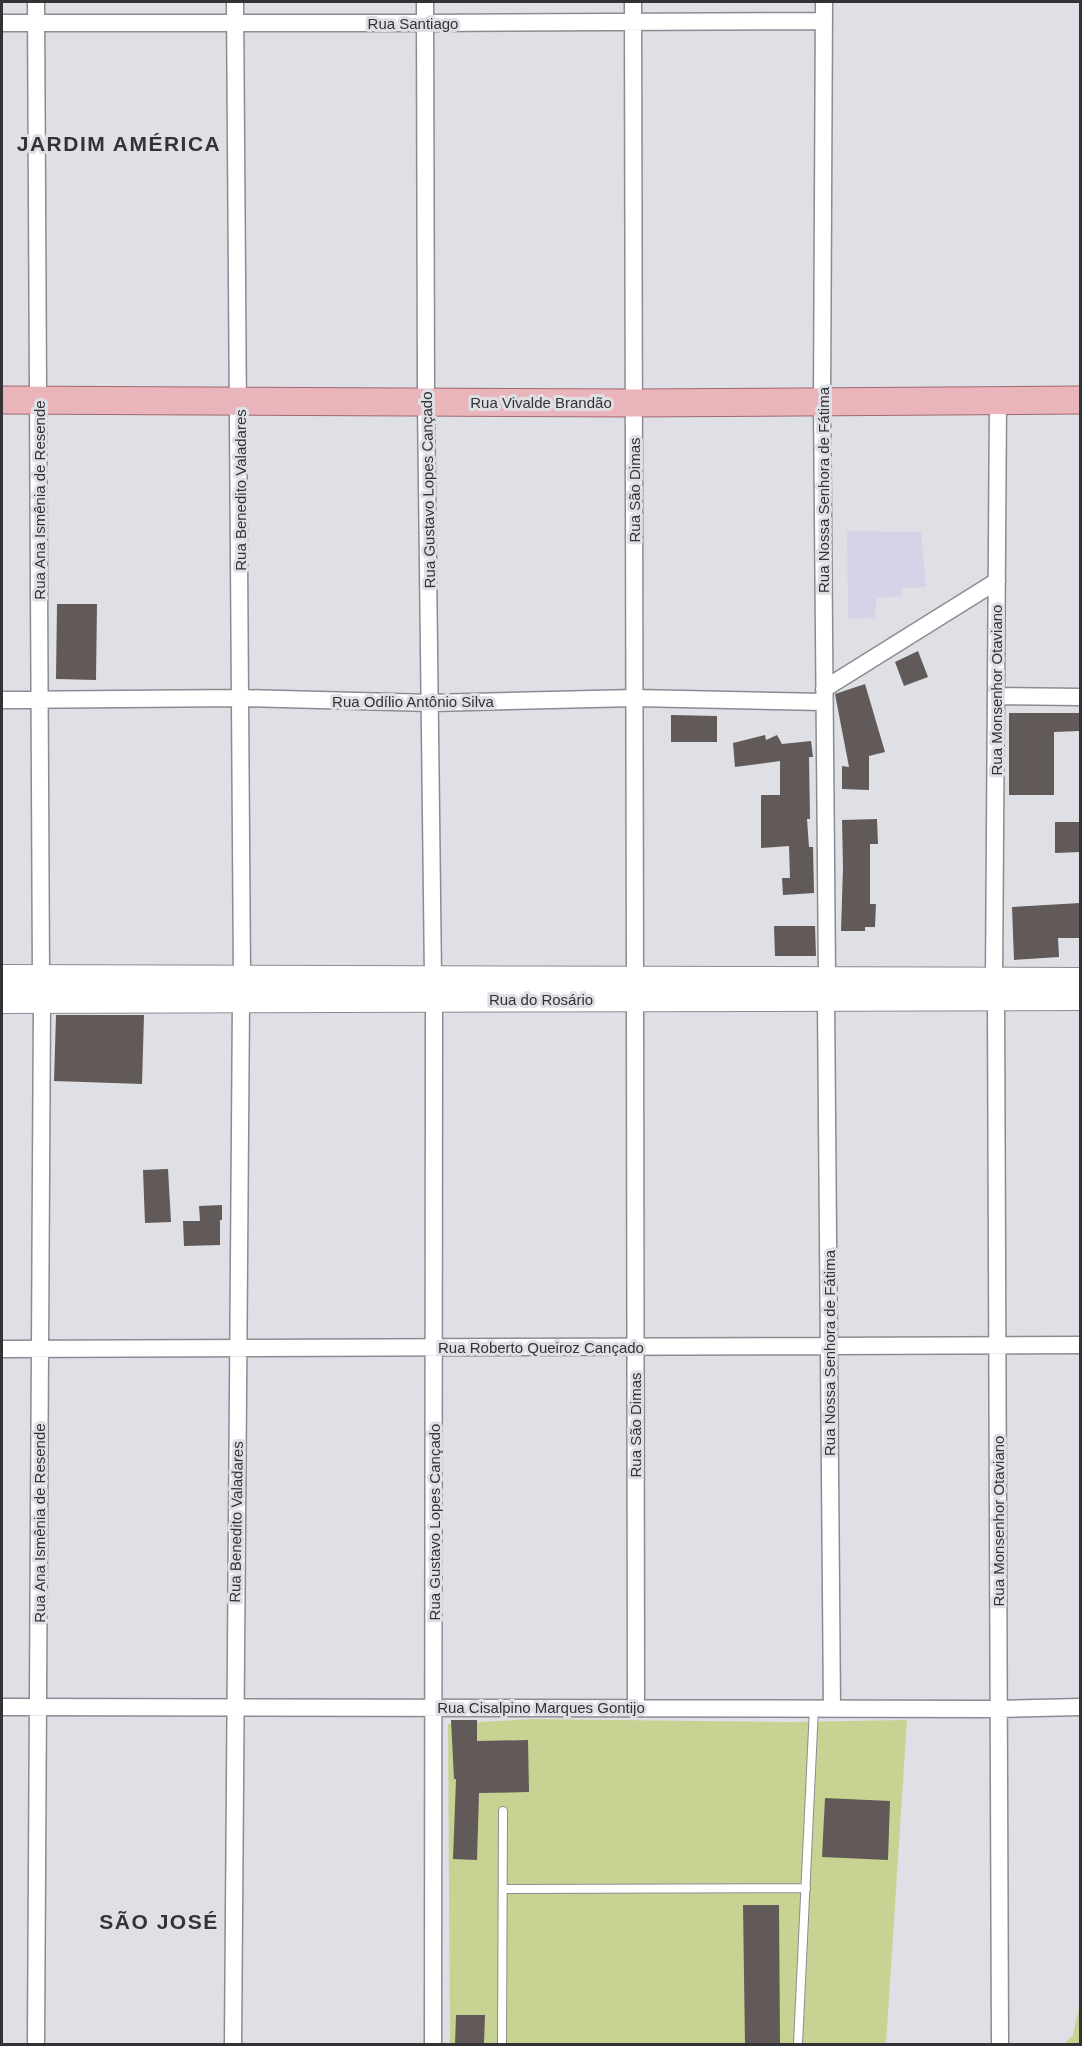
<svg xmlns="http://www.w3.org/2000/svg" width="1082" height="2046" viewBox="0 0 1082 2046" font-family="Arial,sans-serif">
<style>
.medical{fill:#d6d3e9}
.green{fill:#c8d393}
.building{fill:#615a58}
.lines{fill:none;stroke-linecap:round;stroke-linejoin:round}
.service-casing{stroke:#8b8c93;stroke-width:10}
.minor-casing{stroke:#8b8c93;stroke-width:19}
.secondary-casing{stroke:#8b8c93;stroke-width:26}
.primary-casing{stroke:#a0686f;stroke-width:29}
.service{stroke:#fff;stroke-width:8}
.minor{stroke:#fff;stroke-width:16}
.secondary{stroke:#fff;stroke-width:24}
.primary{stroke:#e9b5bb;stroke-width:27}
.labels{text-anchor:middle;dominant-baseline:central;stroke-width:6;stroke-linejoin:round;paint-order:stroke}
.street-label{font-size:15px;fill:#333336;stroke:#dee0e6}
.district-label{font-size:21px;font-weight:bold;letter-spacing:1.5px;fill:#333336;stroke:#dee0e6}
</style>
<rect width="100%" height="100%" fill="#dee0e6"/>
<path class="medical" d="M847 531 921 532 926 587 902 588 901 596 877 598 874 618 848 619Z"/>
<path class="green" d="M532 1719 790 1722 907 1720 886 2044H450L448 1724Z
M1080 2003V2044H1064L1073 2035Z"/>
<path class="building" d="M57 604H97L96 680 56 679Z
M918 651 928 677 904 686 895 662Z
M865 684 885 752 869 756V790L842 789V766L849 767 835 694Z
M1009 713H1080V731L1054 732V795H1009Z
M671 715 717 716V742H671Z
M765 735 766 740 777 735 782 744 811 741 813 757H809L810 819H807L809 847H813L814 893 783 895 782 878H790L789 846 761 848V795H780V761L735 767 733 743Z
M877 819 878 844H870V904H876L875 927H865V931H841L843 867 842 820Z
M1055 822H1080V852L1055 853Z
M1080 903V938H1058L1059 957 1014 960 1012 907Z
M774 926H815L816 956H775Z
M56 1015H144L142 1084 54 1081Z
M168 1169 171 1222 145 1223 143 1170Z
M222 1205V1220H220V1245L184 1246 183 1221H200L199 1206Z
M451 1720H477V1741L528 1740 529 1792 479 1793 477 1860 453 1859 456 1779H454Z
M825 1798 890 1801 888 1860 822 1857Z
M743 1905H779L780 2044H745Z
M456 2015H485L484 2044H455Z"/>
<g class="lines">
<defs>
<path id="service" d="M503 1889 806 1888
M502 2044 503 1811
M798 2044 814 1708"/>
<path id="minor" d="M36 2 41 977
M235 2 242 978
M425 2 426 402 433 978
M633 2 635 979
M824 2 822 401 827 979
M2 23H425L824 21
M824 689 997 581
M996 696 1080 697
M2 700 241 698 431 703 635 698 824 702
M994 979 998 400
M996 998 1000 2044
M635 999 636 1707
M826 999 832 1708
M2 1349 1080 1345
M2 1707 999 1709 1080 1707
M36 2044 42 1001
M233 2044 241 1000
M433 2044 434 1000"/>
<path id="secondary" d="M2 977 1080 980
M2 1001 1080 998"/>
<path id="primary" d="M2 400 634 403 1080 400"/>
</defs>
<use href="#service" class="service-casing"/>
<use href="#minor" class="minor-casing"/>
<use href="#secondary" class="secondary-casing"/>
<use href="#primary" class="primary-casing"/>
<use href="#service" class="service"/>
<use href="#minor" class="minor"/>
<use href="#secondary" class="secondary"/>
<use href="#primary" class="primary"/>
</g>
<g class="labels">
<g class="street-label">
<text x="413" y="23">Rua Santiago</text>
<text x="541" y="402">Rua Vivalde Brandão</text>
<text transform="translate(240 490) rotate(-90)">Rua Benedito Valadares</text>
<text transform="translate(428 490) rotate(-91)">Rua Gustavo Lopes Cançado</text>
<text transform="translate(634 490) rotate(-90)">Rua São Dimas</text>
<text transform="translate(823 490) rotate(-90)">Rua Nossa Senhora de Fátima</text>
<text transform="translate(39 500) rotate(-90)">Rua Ana Ismênia de Resende</text>
<text transform="translate(996 690) rotate(-90)">Rua Monsenhor Otaviano</text>
<text x="413" y="701">Rua Odílio Antônio Silva</text>
<text x="541" y="999">Rua do Rosário</text>
<text x="541" y="1347">Rua Roberto Queiroz Cançado</text>
<text transform="translate(829 1353) rotate(-90)">Rua Nossa Senhora de Fátima</text>
<text transform="translate(635 1425) rotate(-90)">Rua São Dimas</text>
<text transform="translate(998 1521) rotate(-90)">Rua Monsenhor Otaviano</text>
<text transform="translate(236 1522) rotate(-89)">Rua Benedito Valadares</text>
<text transform="translate(434 1522) rotate(-90)">Rua Gustavo Lopes Cançado</text>
<text transform="translate(39 1523) rotate(-90)">Rua Ana Ismênia de Resende</text>
<text x="541" y="1707">Rua Cisalpino Marques Gontijo</text>
</g>
<g class="district-label">
<text x="119" y="143">JARDIM AMÉRICA</text>
<text x="159" y="1921">SÃO JOSÉ</text>
</g>
</g>
<rect width="1082" height="2046" fill="none" stroke="#333336" stroke-width="6"/>
</svg>
